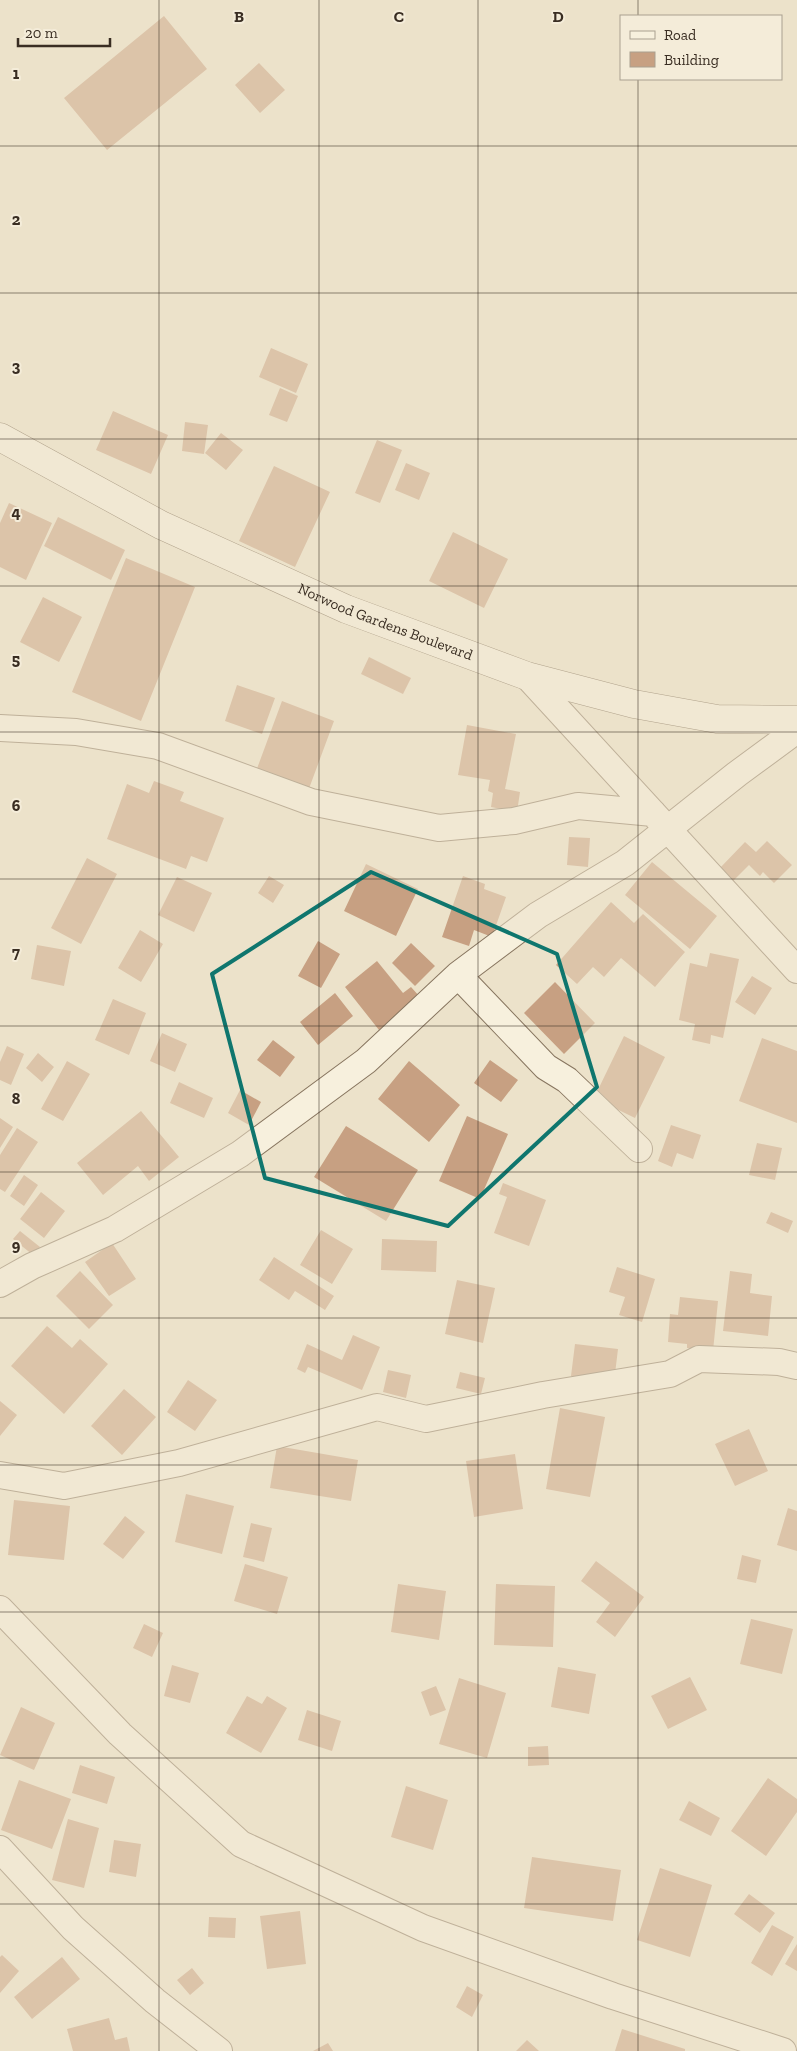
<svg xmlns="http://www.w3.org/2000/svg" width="797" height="2051" viewBox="0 0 797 2051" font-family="'Zilla Slab',serif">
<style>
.building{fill:#c7a082}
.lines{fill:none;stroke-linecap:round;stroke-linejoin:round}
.street-casing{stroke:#87755f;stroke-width:28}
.secondary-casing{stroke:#695742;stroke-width:29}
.street{stroke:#f7f0dd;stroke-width:26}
.secondary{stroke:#f7f0dd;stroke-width:28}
.marked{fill:none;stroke:#0f766e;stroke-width:4;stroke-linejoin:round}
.grid{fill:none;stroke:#392d22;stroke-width:1;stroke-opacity:0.55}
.labels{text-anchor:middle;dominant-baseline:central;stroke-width:4;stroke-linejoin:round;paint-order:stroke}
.street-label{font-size:15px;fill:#392d22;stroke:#f4ecd9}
.grid-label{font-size:16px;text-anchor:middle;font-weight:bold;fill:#392d22;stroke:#f4ecd9;stroke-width:4;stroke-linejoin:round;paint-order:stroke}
</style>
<rect width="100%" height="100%" fill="#ece2ca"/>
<path class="building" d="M164 16 207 69 107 150 64 98Z
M259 63 285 90 260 113 235 85Z
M271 348 308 364 296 393 259 377Z
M280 388 298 396 287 422 269 415Z
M113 411 168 435 151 474 96 450Z
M185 422 208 425 204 454 182 451Z
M221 433 243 450 226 470 205 453Z
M377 440 402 450 380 503 355 493Z
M406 463 430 473 419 500 395 490Z
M274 466 330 492 295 567 239 541Z
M9 503 52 523 26 580 0 567V523Z
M58 517 125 550 111 580 44 546Z
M453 532 508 559 484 608 429 581Z
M126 558 195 587 141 721 72 692Z
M43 597 82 617 59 662 20 642Z
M369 657 411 678 403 694 361 674Z
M237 685 275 698 262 734 225 721Z
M282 701 334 721 307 794 255 774Z
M467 725 516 734 505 789 520 792 517 812 491 807 493 793 488 791 490 780 458 775Z
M154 781 184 792 180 801 224 818 207 862 191 856 186 869 107 839 127 784 149 793Z
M569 837 590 838 588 867 567 865Z
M767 841 792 865 774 883 763 872 760 876 749 865 732 882 719 869 745 842 756 852Z
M87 858 117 874 81 944 51 928Z
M652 862 717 916 690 949 625 895Z
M366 864 418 889 396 936 344 911Z
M269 876 284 885 273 903 258 893Z
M463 876 485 884 484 889 506 897 492 937 474 930 469 946 442 937Z
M177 877 212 893 194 932 158 915Z
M611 902 634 923 643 914 685 952 655 987 621 958 604 977 593 967 577 984 556 965Z
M140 930 163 944 141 982 118 968Z
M318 941 340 954 321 988 298 976Z
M411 943 435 966 415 986 392 963Z
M37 945 71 951 64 986 31 979Z
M710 953 739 959 723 1038 711 1035 710 1044 692 1040 695 1024 679 1020 690 963 707 967Z
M377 961 403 993 411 987 420 997 379 1030 345 987Z
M752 976 772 988 755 1015 735 1002Z
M555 982 595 1023 564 1054 524 1013Z
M335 993 353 1016 318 1045 300 1022Z
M113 999 146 1013 129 1055 95 1040Z
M162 1033 187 1044 175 1072 150 1061Z
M624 1036 665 1057 635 1118 594 1098Z
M762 1038 797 1051V1123L739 1101Z
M273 1040 295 1057 280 1077 257 1060Z
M7 1046 24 1054 11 1085 0 1080V1062Z
M38 1053 54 1067 42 1082 26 1068Z
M490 1060 518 1080 501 1102 474 1083Z
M67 1061 90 1074 63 1121 41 1109Z
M409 1061 460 1105 429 1142 378 1099Z
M179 1082 213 1098 204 1118 170 1103Z
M240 1090 261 1102 249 1125 228 1113Z
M141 1111 179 1157 149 1181 138 1166 103 1195 77 1163Z
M467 1116 508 1134 480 1199 439 1181Z
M0 1118 13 1127 0 1148Z
M671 1125 701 1135 693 1159 677 1153 672 1167 658 1161Z
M346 1126 418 1170 386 1221 314 1177Z
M17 1128 38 1142 5 1192 0 1189V1155Z
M757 1143 782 1148 775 1180 749 1175Z
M24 1175 38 1185 24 1206 10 1196Z
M503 1183 546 1200 529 1246 494 1233 507 1197 499 1194Z
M41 1192 65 1211 44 1238 20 1219Z
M771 1212 793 1221 788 1233 766 1223Z
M321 1230 353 1249 332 1284 300 1265Z
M20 1231 40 1247 33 1255 13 1239Z
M382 1239 437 1241 436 1272 381 1270Z
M112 1243 136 1279 109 1296 85 1262Z
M274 1257 334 1296 325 1310 295 1291 289 1300 259 1280Z
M617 1267 655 1279 642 1322 619 1315 625 1297 609 1292Z
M80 1271 113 1305 89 1329 56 1296Z
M730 1271 752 1274 750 1293 772 1296 768 1336 723 1331Z
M457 1280 495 1288 483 1343 445 1334Z
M680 1297 718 1301 713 1351 687 1348V1344L668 1342 670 1314 678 1315Z
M47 1326 72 1348 80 1339 108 1364 64 1414 11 1366Z
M353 1335 380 1347 362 1390 308 1367 305 1373 297 1369 307 1344 342 1360Z
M575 1344 618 1349 614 1382 571 1376Z
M388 1370 411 1375 406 1398 383 1392Z
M460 1372 485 1378 481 1394 456 1388Z
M188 1380 217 1400 195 1431 167 1412Z
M124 1389 156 1417 122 1455 91 1426Z
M0 1401 17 1415 0 1436Z
M560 1408 605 1417 590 1497 546 1489Z
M749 1429 768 1471 735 1486 715 1444Z
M277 1446 358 1460 351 1501 270 1488Z
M515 1454 523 1509 474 1517 466 1461Z
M186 1494 234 1506 222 1554 175 1542Z
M14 1500 70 1506 64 1560 8 1555Z
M788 1508 797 1511V1551L777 1545Z
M125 1516 145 1532 123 1559 103 1544Z
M251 1523 272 1528 264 1562 243 1557Z
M742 1555 761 1560 756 1583 737 1579Z
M596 1561 644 1597 615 1637 596 1622 610 1603 581 1581Z
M245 1564 288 1577 277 1614 234 1601Z
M398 1584 446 1591 439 1640 391 1632Z
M496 1584 555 1586 553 1647 494 1645Z
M751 1619 793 1629 782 1674 740 1664Z
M144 1624 163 1633 152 1657 133 1648Z
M172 1665 199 1673 190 1703 164 1696Z
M558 1667 596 1674 589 1714 551 1707Z
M690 1677 707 1710 668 1729 651 1696Z
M459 1678 506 1693 487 1758 439 1744Z
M436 1686 446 1710 430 1716 421 1692Z
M247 1696 262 1704 267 1696 287 1708 261 1753 226 1733Z
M21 1707 55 1723 34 1770 0 1755Z
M307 1710 341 1721 332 1751 298 1740Z
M548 1746 549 1765 528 1766V1747Z
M80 1765 115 1777 107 1804 72 1793Z
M768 1778 797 1799V1812L766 1856 731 1831Z
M19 1780 71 1799 52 1849 1 1830Z
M406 1786 448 1800 433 1850 391 1837Z
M689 1801 720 1818 711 1836 679 1820Z
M68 1819 99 1828 84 1888 52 1880Z
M114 1840 141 1844 136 1877 109 1872Z
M532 1857 621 1870 613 1921 524 1908Z
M660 1868 712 1885 690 1957 637 1940Z
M749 1894 775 1913 760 1933 734 1914Z
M300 1911 306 1964 267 1969 260 1916Z
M209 1917 236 1918 235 1938 208 1937Z
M772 1925 794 1937 772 1976 751 1963Z
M797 1944V1971L785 1964Z
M2 1955 19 1971 0 1993V1957Z
M62 1957 80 1979 32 2019 14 1997Z
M192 1968 204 1983 190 1995 177 1980Z
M467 1986 483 1995 472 2017 456 2007Z
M109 2018 115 2040 127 2037 130 2051H73L67 2029Z
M622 2029 685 2049V2051H615Z
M527 2040 539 2051H516Z
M328 2043 333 2051H313Z"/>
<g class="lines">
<defs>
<path id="street" d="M527 676 797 970
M0 728 76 732 158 746 311 802 439 828 514 821 578 806 653 813
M458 975 546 1067 567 1080 639 1149
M0 1284 32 1266 115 1229 240 1154 366 1061 458 975 538 915 625 863 737 774 797 730
M0 1475 64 1486 179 1463 377 1407 426 1419 543 1395 670 1374 699 1359 779 1362 797 1366
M0 1609 120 1734 241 1844 423 1928 613 1996 783 2051
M0 1849 73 1928 155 2001 219 2051"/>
<g id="secondary">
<path id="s1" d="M0 437 161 525 346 609 527 676 634 704 717 719 797 720"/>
</g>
</defs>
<use href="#street" class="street-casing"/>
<use href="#secondary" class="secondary-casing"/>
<use href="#street" class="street"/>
<use href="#secondary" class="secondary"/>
</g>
<path d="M0 0H797V2051H0ZM371 872 557 954 597 1087 448 1226 265 1178 212 974Z" fill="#ece2ca" fill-opacity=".55" fill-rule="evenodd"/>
<path class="marked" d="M371 872 557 954 597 1087 448 1226 265 1178 212 974Z"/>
<path class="grid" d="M159 0V2051M319 0V2051M478 0V2051M638 0V16M638 79V2051M0 146H797M0 293H797M0 439H797M0 586H797M0 732H797M0 879H797M0 1026H797M0 1172H797M0 1318H797M0 1465H797M0 1612H797M0 1758H797M0 1904H797"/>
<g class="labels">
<g class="street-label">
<text stroke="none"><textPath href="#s1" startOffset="428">Norwood Gardens Boulevard</textPath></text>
</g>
</g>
<g class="grid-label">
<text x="239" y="22">B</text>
<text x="399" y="22">C</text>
<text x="558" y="22">D</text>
<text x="16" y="79">1</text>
<text x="16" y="225">2</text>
<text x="16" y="372">3</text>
<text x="16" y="518">4</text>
<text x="16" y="665">5</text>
<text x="16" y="811">6</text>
<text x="16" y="958">7</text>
<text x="16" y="1104">8</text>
<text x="16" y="1251">9</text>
</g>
<rect x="620" y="15" width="162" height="65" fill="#f4ecd9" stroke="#a9a090"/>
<rect x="630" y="31" width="25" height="8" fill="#f7f0dd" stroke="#a9a090"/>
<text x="664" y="40" font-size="15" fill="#392d22">Road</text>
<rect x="630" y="52" width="25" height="15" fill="#c7a082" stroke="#a9a090"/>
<text x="664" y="65" font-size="15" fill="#392d22">Building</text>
<path d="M18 38v8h92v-8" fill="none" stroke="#392d22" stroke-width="2.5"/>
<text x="25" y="38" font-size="15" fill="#392d22" stroke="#f4ecd9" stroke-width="4" paint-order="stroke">20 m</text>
</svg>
